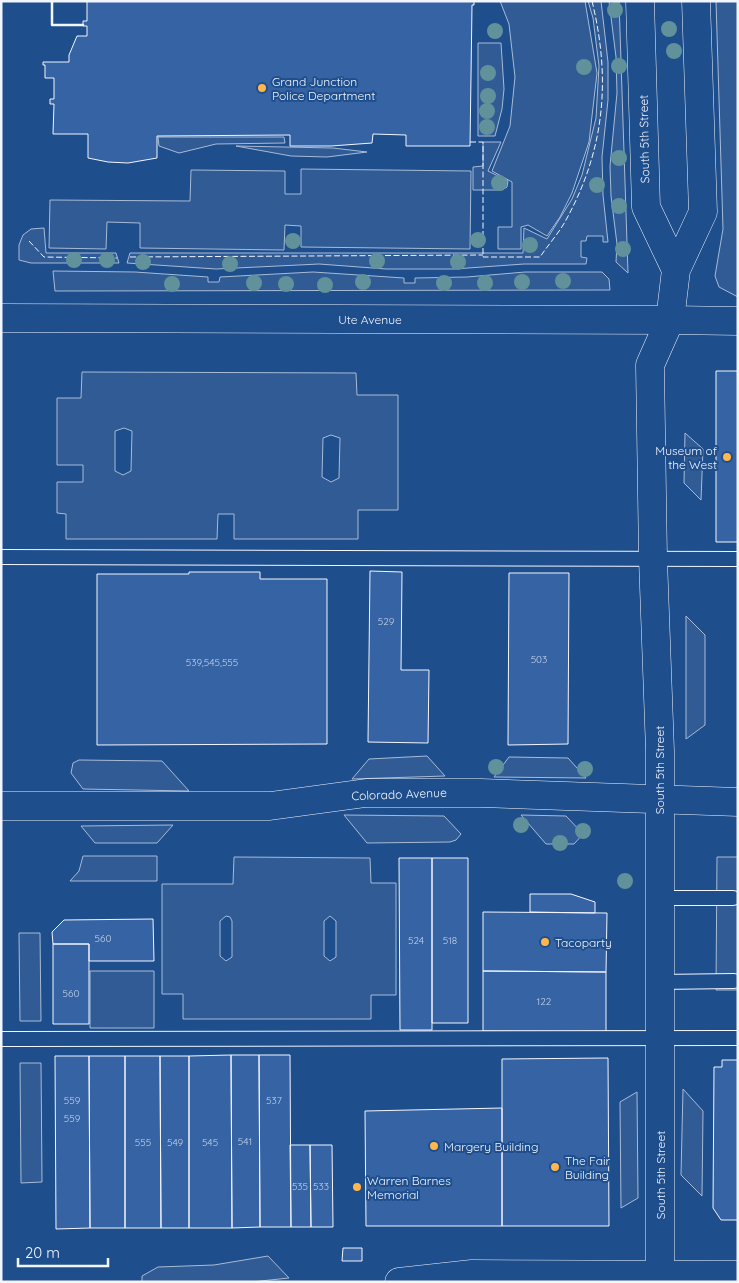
<svg xmlns="http://www.w3.org/2000/svg" width="739" height="1283" viewBox="0 0 739 1283" font-family="Quicksand,sans-serif">
<style>
.built{fill:#305b95;stroke:#a8bbd7;fill-rule:evenodd}
.building{fill:#3563a3;stroke:#f2f6ff}
.lines{fill:none;stroke-linecap:round;stroke-linejoin:round}
.service-casing{stroke:#f2f6ff;stroke-width:16}
.minor-casing{stroke:#f2f6ff;stroke-width:29}
.tertiary-casing{stroke:#f2f6ff;stroke-width:29}
.secondary-casing{stroke:#f2f6ff;stroke-width:29}
.primary-casing{stroke:#f2f6ff;stroke-width:29}
.trunk-casing{stroke:#f2f6ff;stroke-width:29}
.service{stroke:#1f4e8c;stroke-width:14}
.minor{stroke:#1f4e8c;stroke-width:28}
.tertiary{stroke:#1f4e8c;stroke-width:28}
.secondary{stroke:#1f4e8c;stroke-width:28}
.primary{stroke:#1f4e8c;stroke-width:28}
.trunk{stroke:#1f4e8c;stroke-width:28}
.fence{stroke:#f2f6ff;stroke-width:1;stroke-dasharray:6 2.5;stroke-linecap:butt}
.wall{stroke:#f2f6ff;stroke-width:2.5}
.tree{fill:#61919a}
.poi-dot{fill:#ffb74d;stroke:#1f4e8c;stroke-width:2}
.labels{text-anchor:middle;dominant-baseline:central;stroke-width:4;stroke-linejoin:round;paint-order:stroke}
.number-label{font-size:10px;fill:#c3d1e8}
.poi-label{font-size:12px;fill:#f2f6ff;stroke:#1f4e8c;text-anchor:start}
.street-label{font-size:12px;fill:#f2f6ff;stroke:#1f4e8c}
</style>
<rect width="100%" height="100%" fill="#1f4e8c"/>
<path class="built" d="M500 1H585L597 73 589 142 572 193 560 217 547 236 528 225 521 227V249H498V227H512V182L492 171 510 126 515 77 509 24Z
M588 1H601L608 62V100L602 157 603 195 608 242H603V236H587L586 241H581V257L587 258 586 264H524L454 269H386L319 264 216 269 127 263 130 253H523L524 228 547 239 572 199 582 175 596 118 599 66 593 18Z
M609 1H619L628 273 616 262 617 244 611 196 610 166 617 93 616 57Z
M716 1H738V297L719 287 715 276 723 229Z
M478 43H501L504 89 502 109 495 136H478Z
M158 137H284L285 143 216 144 179 153 159 146Z
M483 142H501L488 171 508 181 507 187 502 190H473V167L483 166Z
M236 146 333 148 367 152 327 157 291 156Z
M301 169 471 171 470 249 301 247V226L285 225 284 250 140 248V223L107 222 106 249 49 248 50 200 190 201 191 170 285 171V194H301Z
M44 228 46 253H116L119 263H31L19 260V245L23 235 31 229Z
M53 271 135 272 208 277V282H219L220 277 313 272 404 278V283H415V278L467 277 525 272H602L609 279 610 290 55 291Z
M82 372 356 373 357 395H398V510H358V539H234V514H218L217 539H66V514L57 513V482H83V465H57V398H81ZM124 428 132 431 131 471 123 475 115 471V431ZM331 435 340 438 339 478 331 482 322 477 323 438Z
M685 433 703 449 701 500 684 483Z
M686 616 705 635V725L686 739Z
M427 756 445 776 352 779 369 759Z
M509 757 568 758 586 778 494 777Z
M79 760 162 761 189 791 83 789 71 773 73 763Z
M344 815 444 816 461 834 456 840 450 842 367 843Z
M521 815 566 816 583 834 574 844H546Z
M173 825 157 843H95L81 826Z
M83 856H157V881H70L79 871Z
M234 857 370 858 371 883H396V995H371V1019H183V994H162V884H233ZM226 916 230 917 232 921V957L226 961 220 956V921ZM330 916 336 921V957L330 961 324 956V921Z
M717 857H738V990H716Z
M19 933H40L41 1021H20Z
M90 971H154V1028H90Z
M20 1063H41L42 1182 21 1183Z
M683 1089 703 1111 702 1196 681 1175Z
M637 1092 638 1198 621 1208 620 1102Z
M268 1256 289 1278 251 1282H142V1276L158 1267 214 1265Z"/>
<path class="building" d="M87 1H474V5H472L470 146H406V135L373 134 372 143 331 146H290V135L157 136V158L128 163 108 162 88 158V134H53L54 104H50V99H54V78H45V65H43V62H69V55L77 36H87V26H83V21H87Z
M716 371H738V542H716Z
M370 571 402 572 401 670H429L428 743 368 742Z
M189 572H260V579H327V744L97 745V574H189Z
M509 573H569L568 744 508 745Z
M399 858H432V1030H400Z
M432 858H468V1023H432Z
M530 894H571L595 902V913L530 912Z
M483 912 607 913 606 972 483 971Z
M153 919 154 961H89V944H53L52 932 64 920Z
M53 944H89V1024H53Z
M483 971 606 972V1032L483 1031Z
M231 1055H259L260 1227 232 1228Z
M231 1055 232 1228H189V1056Z
M259 1055H290L291 1227H260Z
M55 1056H89L90 1228 56 1229Z
M89 1056H125V1228H90Z
M125 1056H160L161 1228H125Z
M160 1056H189V1228H161Z
M608 1058 609 1226H502V1059Z
M722 1060H738V1220H721L713 1208 714 1067H722Z
M502 1108V1226H366L365 1111Z
M290 1145H310L311 1227H291Z
M310 1145H332L333 1227H311Z
M343 1248H362V1261H342Z"/>
<g class="lines">
<defs>
<path id="service" d="M1 557 738 559
M659 898H733
M659 982 734 981
M1 1039 738 1038"/>
<path id="minor" d="M1 806H270L366 793H481L738 802"/>
<path id="tertiary" d="M399 1282 472 1274 738 1275"/>
<path id="secondary" d="M660 1282V751L653 559 650 365 670 320"/>
<path id="primary" d="M1 318 670 320"/>
<path id="trunk" d="M640 1 646 207 676 270
M696 1 703 212 676 270 670 320 738 321"/>
</defs>
<use href="#service" class="service-casing"/>
<use href="#minor" class="minor-casing"/>
<use href="#tertiary" class="tertiary-casing"/>
<use href="#secondary" class="secondary-casing"/>
<use href="#primary" class="primary-casing"/>
<use href="#trunk" class="trunk-casing"/>
<use href="#service" class="service"/>
<use href="#minor" class="minor"/>
<use href="#tertiary" class="tertiary"/>
<use href="#secondary" class="secondary"/>
<use href="#primary" class="primary"/>
<use href="#trunk" class="trunk"/>
<path class="fence" d="M470 142H483V257H540C548 245 559 233 566 220 605 149 611 79 592 1
M29 241 44 257 117 258
M130 257 483 255"/>
<path class="wall" d="M52 1V25H83"/>
</g>
<g class="tree">
<circle cx="615" cy="10" r="8"/>
<circle cx="669" cy="29" r="8"/>
<circle cx="495" cy="31" r="8"/>
<circle cx="674" cy="51" r="8"/>
<circle cx="619" cy="66" r="8"/>
<circle cx="584" cy="67" r="8"/>
<circle cx="488" cy="73" r="8"/>
<circle cx="488" cy="96" r="8"/>
<circle cx="487" cy="111" r="8"/>
<circle cx="487" cy="127" r="8"/>
<circle cx="619" cy="158" r="8"/>
<circle cx="499" cy="183" r="8"/>
<circle cx="597" cy="185" r="8"/>
<circle cx="619" cy="206" r="8"/>
<circle cx="478" cy="240" r="8"/>
<circle cx="293" cy="241" r="8"/>
<circle cx="530" cy="245" r="8"/>
<circle cx="623" cy="249" r="8"/>
<circle cx="74" cy="260" r="8"/>
<circle cx="107" cy="260" r="8"/>
<circle cx="377" cy="261" r="8"/>
<circle cx="143" cy="262" r="8"/>
<circle cx="458" cy="262" r="8"/>
<circle cx="230" cy="264" r="8"/>
<circle cx="563" cy="281" r="8"/>
<circle cx="363" cy="282" r="8"/>
<circle cx="522" cy="282" r="8"/>
<circle cx="254" cy="283" r="8"/>
<circle cx="444" cy="283" r="8"/>
<circle cx="485" cy="283" r="8"/>
<circle cx="172" cy="284" r="8"/>
<circle cx="286" cy="284" r="8"/>
<circle cx="325" cy="285" r="8"/>
<circle cx="496" cy="767" r="8"/>
<circle cx="585" cy="769" r="8"/>
<circle cx="521" cy="825" r="8"/>
<circle cx="583" cy="831" r="8"/>
<circle cx="560" cy="843" r="8"/>
<circle cx="625" cy="881" r="8"/>
</g>
<g class="poi-dot">
<circle cx="262" cy="88" r="5"/>
<circle cx="727" cy="457" r="5"/>
<circle cx="545" cy="942" r="5"/>
<circle cx="434" cy="1146" r="5"/>
<circle cx="555" cy="1167" r="5"/>
<circle cx="357" cy="1187" r="5"/>
</g>
<g class="labels">
<g class="number-label">
<text x="386" y="621">529</text>
<text x="539" y="659">503</text>
<text x="212" y="662">539,545,555</text>
<text x="103" y="938">560</text>
<text x="416" y="940">524</text>
<text x="450" y="940">518</text>
<text x="71" y="993">560</text>
<text x="544" y="1001">122</text>
<text x="72" y="1100">559</text>
<text x="274" y="1100">537</text>
<text x="72" y="1118">559</text>
<text x="245" y="1141">541</text>
<text x="143" y="1142">555</text>
<text x="175" y="1142">549</text>
<text x="210" y="1142">545</text>
<text x="300" y="1186">535</text>
<text x="321" y="1186">533</text>
</g>
<g class="poi-label">
<text x="272" y="81">Grand Junction<tspan x="272" dy="14">Police Department</tspan></text>
<text x="717" y="450" text-anchor="end">Museum of<tspan x="717" dy="14">the West</tspan></text>
<text x="555" y="942">Tacoparty</text>
<text x="444" y="1146">Margery Building</text>
<text x="565" y="1160">The Fair<tspan x="565" dy="14">Building</tspan></text>
<text x="367" y="1180">Warren Barnes<tspan x="367" dy="14">Memorial</tspan></text>
</g>
<g class="street-label">
<text transform="translate(644 139) rotate(-91)">South 5th Street</text>
<text x="370" y="319">Ute Avenue</text>
<text transform="translate(659 770) rotate(-90)">South 5th Street</text>
<text transform="translate(399 794) rotate(-2)">Colorado Avenue</text>
<text transform="translate(660 1175) rotate(-90)">South 5th Street</text>
</g>
</g>
<rect width="739" height="1283" fill="none" stroke="#f2f6ff" stroke-width="5"/>
<path d="M18 1258v8h90v-8" fill="none" stroke="#f2f6ff" stroke-width="2.5"/>
<text x="25" y="1258" font-size="15" fill="#f2f6ff" stroke="#1f4e8c" stroke-width="4" paint-order="stroke">20 m</text>
</svg>
